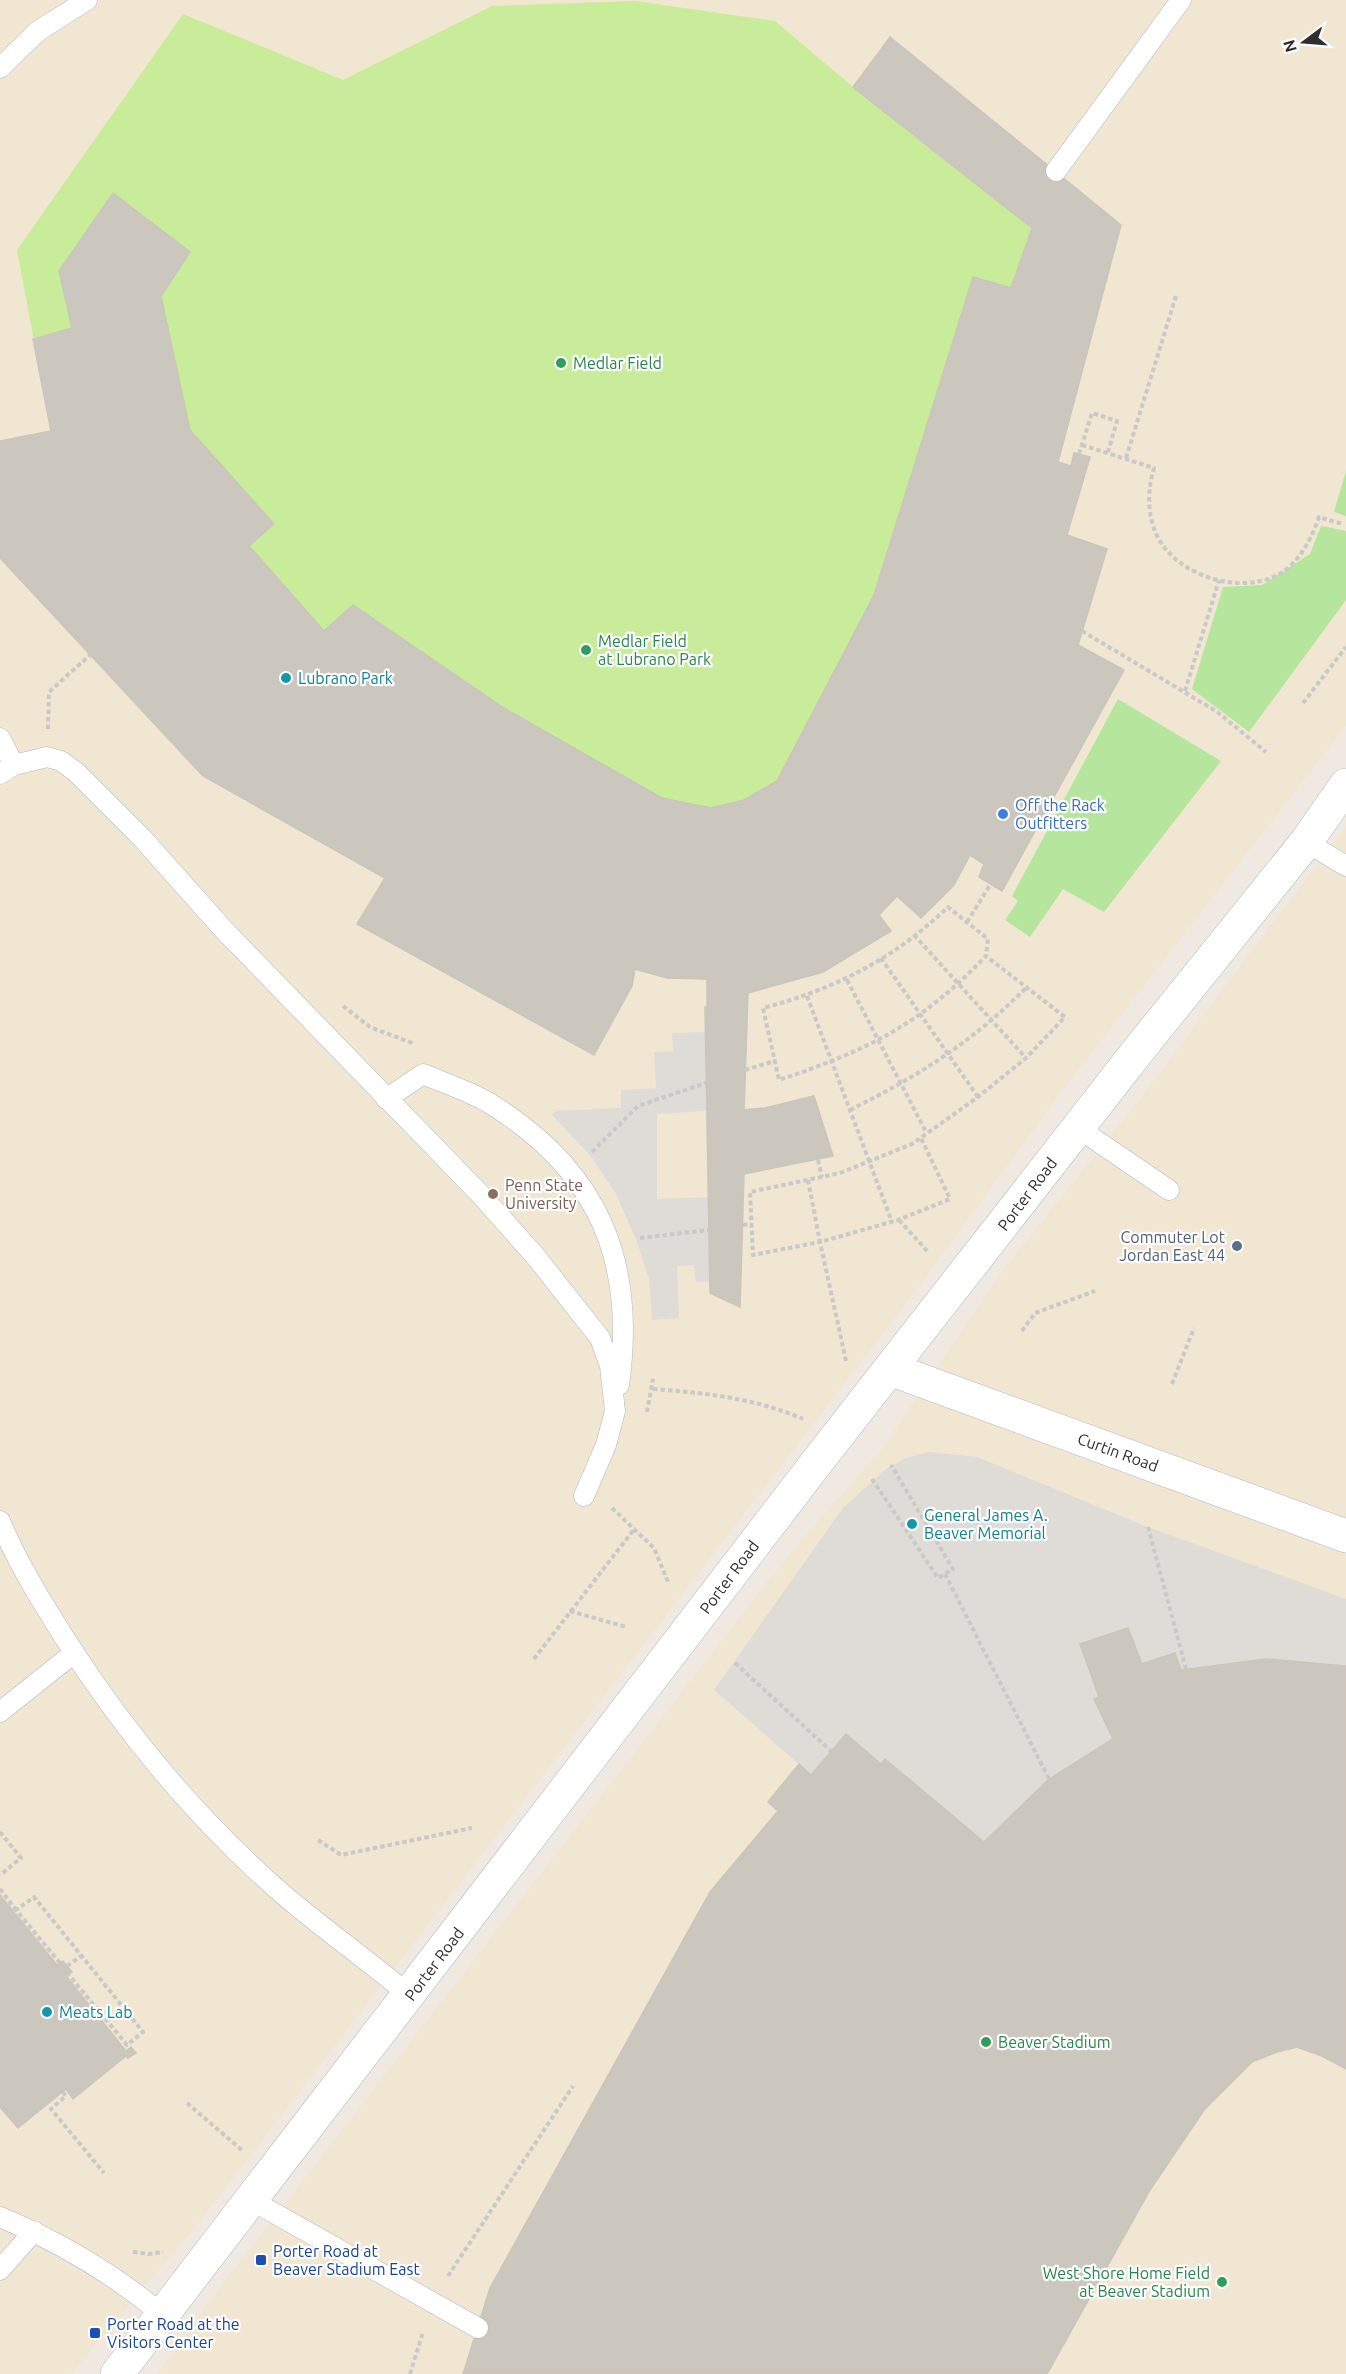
<svg xmlns="http://www.w3.org/2000/svg" width="1346" height="2374" viewBox="0 0 1346 2374" font-family="Ubuntu,sans-serif">
<style>
.education{fill:#f0e6d1}
.green{fill:#b6e59e}
.pitch{fill:#c9ec9a}
.plaza{fill:#dfdcd8}
.building{fill:#cbc7bf;stroke:#cbc5ba;stroke-width:1.5}
.lines{fill:none;stroke-linecap:round;stroke-linejoin:round}
.lane-casing{stroke:#b4b7c1;stroke-width:21}
.street-casing{stroke:#b4b7c1;stroke-width:34}
.secondary-casing{stroke:#b4b7c1;stroke-width:34}
.path{stroke:#c9c9c9;stroke-width:4;stroke-dasharray:4.5 3;stroke-linecap:butt}
.lane{stroke:#fff;stroke-width:20}
.street{stroke:#fff;stroke-width:33}
.secondary{stroke:#fff;stroke-width:33}
.leisure-dot{fill:#2e9e5b;stroke:#fff;stroke-width:2}
.culture-dot{fill:#0f9aa8;stroke:#fff;stroke-width:2}
.shop-dot{fill:#3f7fe0;stroke:#fff;stroke-width:2}
.education-dot{fill:#8d6e63;stroke:#fff;stroke-width:2}
.service-dot{fill:#5c6f8a;stroke:#fff;stroke-width:2}
.transit-dot{fill:#1a4fb4;stroke:#fff;stroke-width:2}
.labels{text-anchor:middle;dominant-baseline:central;stroke-width:4.5;stroke-linejoin:round;paint-order:stroke}
.leisure-label{font-size:16px;fill:#27864d;stroke:#fff;text-anchor:start}
.culture-label{font-size:16px;fill:#0d838f;stroke:#fff;text-anchor:start}
.shop-label{font-size:16px;fill:#366cbe;stroke:#fff;text-anchor:start}
.education-label{font-size:16px;fill:#785e54;stroke:#fff;text-anchor:start}
.street-label{font-size:16px;fill:#2e2e2e;stroke:#fff}
.service-label{font-size:16px;fill:#4e5e75;stroke:#fff;text-anchor:end}
.transit-label{font-size:16px;fill:#164399;stroke:#fff;text-anchor:start}
</style>
<rect width="100%" height="100%" fill="#efe9e1"/>
<path class="education" d="M0 0H1346V726L1058 1096 914 1293 193 2230 71 2374H0Z
M1346 826V2374H158L218 2290 788 1555 882 1449 997 1278 1133 1108Z"/>
<path class="green" d="M1346 471V516L1334 512Z
M1321 526 1346 531V600L1249 732 1192 689 1223 587 1262 585 1310 554Z
M1118 699 1221 761 1104 912 1063 889 1030 937 1005 920 1018 901 1012 896Z"/>
<path class="pitch" d="M635 1 775 21 853 87 890 37 1121 225 1058 462 1071 466 1074 453 1090 457 1067 535 1107 549 1078 645 1124 670 1002 891 979 877 984 864 970 855 954 885 921 918 897 896 879 915 891 931 823 972 748 993 744 1109 765 1108 814 1096 833 1156 744 1174 740 1307 710 1293 705 1007H707V979L667 978 635 970 632 986 594 1055 357 924 385 878 203 776 0 558V441L51 431 17 250 183 14 343 80 492 6Z"/>
<path class="plaza" d="M705 1032 706 1111 657 1114V1199L709 1197 710 1281 696 1282 694 1265 677 1266 679 1318 652 1320 649 1279 636 1239 615 1192 589 1154 552 1115 556 1111 621 1108V1090L656 1088 654 1052 673 1051 672 1033Z
M929 1452 977 1457 1148 1527 1346 1599V1666L1266 1659 1181 1670 1175 1653 1142 1664 1128 1628 1080 1644 1113 1739 1049 1779 984 1842 886 1759 881 1764 846 1734 811 1775 714 1690 843 1508 886 1469 906 1458Z"/>
<path class="building" d="M890 37 1121 225 1058 462 1071 466 1074 453 1090 457 1067 535 1107 549 1078 645 1124 670 1002 891 979 877 984 864 970 855 954 885 921 918 897 896 879 915 891 931 823 972 748 993 744 1110 765 1108 814 1096 833 1156 744 1174 740 1307 710 1293 705 1007H707V979L667 978 635 969 632 986 594 1055 357 924 385 878 203 776 0 558V441L51 431 33 339 72 328 59 271 113 193 190 252 161 296 190 430 274 524 249 546 324 631 353 605 504 708 662 798 711 808 744 800 777 781 874 595 973 277 1011 288 1032 228 853 87Z
M1128 1628 1142 1664 1175 1653 1181 1670 1266 1659 1346 1666V2069L1322 2056 1297 2047 1277 2052 1252 2062 1204 2110 1150 2190 1047 2374H463L490 2288 710 1892 778 1811 768 1802 799 1764 811 1775 846 1734 881 1764 885 1759 984 1842 1049 1779 1113 1739 1094 1699 1099 1697 1080 1644Z
M0 1895 57 1965 63 1961 72 1972 66 1976 126 2051 131 2047 136 2053 128 2058 126 2056 73 2099 66 2089 18 2128 0 2107Z"/>
<g class="lines">
<defs>
<path id="lane" d="M0 68 38 31 87 0
M1056 171 1181 0
M0 738 14 765
M0 774 14 765 47 757 61 761 76 772 142 838 224 930 481 1195 536 1257 600 1338 610 1366 615 1411 606 1445 584 1496
M1306 842 1346 866
M386 1099 423 1074C446 1084 473 1092 494 1106 600 1173 636 1263 619 1385
M1078 1128 1169 1190
M0 1521C17 1562 40 1599 64 1637 124 1731 194 1816 278 1890 320 1927 367 1959 410 1996
M0 1712 74 1653
M251 2200 478 2328
M0 2217C60 2242 114 2274 164 2316
M0 2270 34 2231"/>
<path id="street" d="M890 1369 1346 1536"/>
<path id="secondary" d="M117 2374 817 1462 1137 1052 1306 842 1346 785"/>
</defs>
<use href="#lane" class="lane-casing"/>
<use href="#street" class="street-casing"/>
<use href="#secondary" class="secondary-casing"/>
<path class="path" d="M1082 445 1154 468C1146 493 1147 525 1164 547 1190 581 1252 597 1288 568 1303 555 1313 535 1319 517L1343 524
M1079 454 1092 413 1117 421 1108 452
M1126 458 1176 296
M1082 631 1216 711 1266 752
M1185 691 1219 580
M1303 703 1346 647
M48 729 49 692 90 655
M967 922 990 885
M914 935 1026 1058
M881 958 978 1097
M847 980 926 1132
M807 996 892 1222
M343 1006 370 1027 415 1044
M745 1070 775 1061
M850 1110C920 1075 971 1043 1027 987
M592 1152 638 1106 706 1083
M818 1160 822 1177
M808 1180 820 1242 898 1220 950 1199 921 1138
M899 1220 929 1253
M743 1225 751 1224
M640 1238 709 1230
M1022 1331 1035 1313 1095 1291
M846 1361 820 1242 753 1255 750 1192 840 1173 912 1144 978 1097 1026 1058 1065 1017 986 956C920 1025 868 1050 779 1080L763 1008C835 989 894 959 948 907L988 939 986 956
M1172 1384 1194 1328
M653 1389C705 1393 755 1398 803 1419
M647 1412 653 1379
M872 1479 938 1578 953 1569 891 1465
M612 1508 654 1548 668 1582
M1148 1527 1186 1669
M945 1574 1049 1779
M570 1611 626 1627
M534 1659 635 1528
M735 1663 831 1751
M0 1832 21 1858 0 1875
M318 1840 341 1855 472 1828
M0 1889 16 1910
M60 1963 16 1910 34 1897 143 2032 127 2045 69 1975
M67 1966 81 1956
M63 2092 66 2096 51 2109 104 2173
M187 2103 243 2151
M133 2252 149 2254 163 2252
M448 2276 573 2086
M410 2374 423 2332"/>
<use href="#lane" class="lane"/>
<use href="#street" class="street"/>
<use href="#secondary" class="secondary"/>
</g>
<g class="leisure-dot">
<circle cx="561" cy="363" r="6"/>
<circle cx="586" cy="650" r="6"/>
<circle cx="986" cy="2042" r="6"/>
<circle cx="1222" cy="2282" r="6"/>
</g>
<g class="culture-dot">
<circle cx="286" cy="678" r="6"/>
<circle cx="912" cy="1524" r="6"/>
<circle cx="47" cy="2012" r="6"/>
</g>
<circle class="shop-dot" cx="1003" cy="814" r="6"/>
<circle class="education-dot" cx="493" cy="1194" r="6"/>
<circle class="service-dot" cx="1237" cy="1246" r="6"/>
<g class="transit-dot">
<rect x="255" y="2254" width="12" height="12" rx="3"/>
<rect x="89" y="2327" width="12" height="12" rx="3"/>
</g>
<g class="labels">
<g class="leisure-label">
<text x="573" y="363">Medlar Field</text>
<text x="598" y="641">Medlar Field<tspan x="598" dy="18">at Lubrano Park</tspan></text>
<text x="998" y="2042">Beaver Stadium</text>
<text x="1210" y="2273" text-anchor="end">West Shore Home Field<tspan x="1210" dy="18">at Beaver Stadium</tspan></text>
</g>
<g class="culture-label">
<text x="298" y="678">Lubrano Park</text>
<text x="924" y="1515">General James A.<tspan x="924" dy="18">Beaver Memorial</tspan></text>
<text x="59" y="2012">Meats Lab</text>
</g>
<g class="shop-label">
<text x="1015" y="805">Off the Rack<tspan x="1015" dy="18">Outfitters</tspan></text>
</g>
<g class="education-label">
<text x="505" y="1185">Penn State<tspan x="505" dy="18">University</tspan></text>
</g>
<g class="street-label">
<text transform="translate(1027 1194) rotate(-53)">Porter Road</text>
<text transform="translate(1118 1452) rotate(20)">Curtin Road</text>
<text transform="translate(729 1577) rotate(-53)">Porter Road</text>
<text transform="translate(434 1964) rotate(-53)">Porter Road</text>
</g>
<g class="service-label">
<text x="1225" y="1237">Commuter Lot<tspan x="1225" dy="18">Jordan East 44</tspan></text>
</g>
<g class="transit-label">
<text x="273" y="2251">Porter Road at<tspan x="273" dy="18">Beaver Stadium East</tspan></text>
<text x="107" y="2324">Porter Road at the<tspan x="107" dy="18">Visitors Center</tspan></text>
</g>
</g>
<g transform="translate(1304 42) rotate(254)" stroke="#ffffff" stroke-width="4.5" paint-order="stroke">
<path d="M0-4.5L10 22L0 15L-10 22Z" fill="#2e2e2e"/>
<text y="-9" font-size="16" font-weight="bold" text-anchor="middle" fill="#2e2e2e">N</text>
</g>
</svg>
